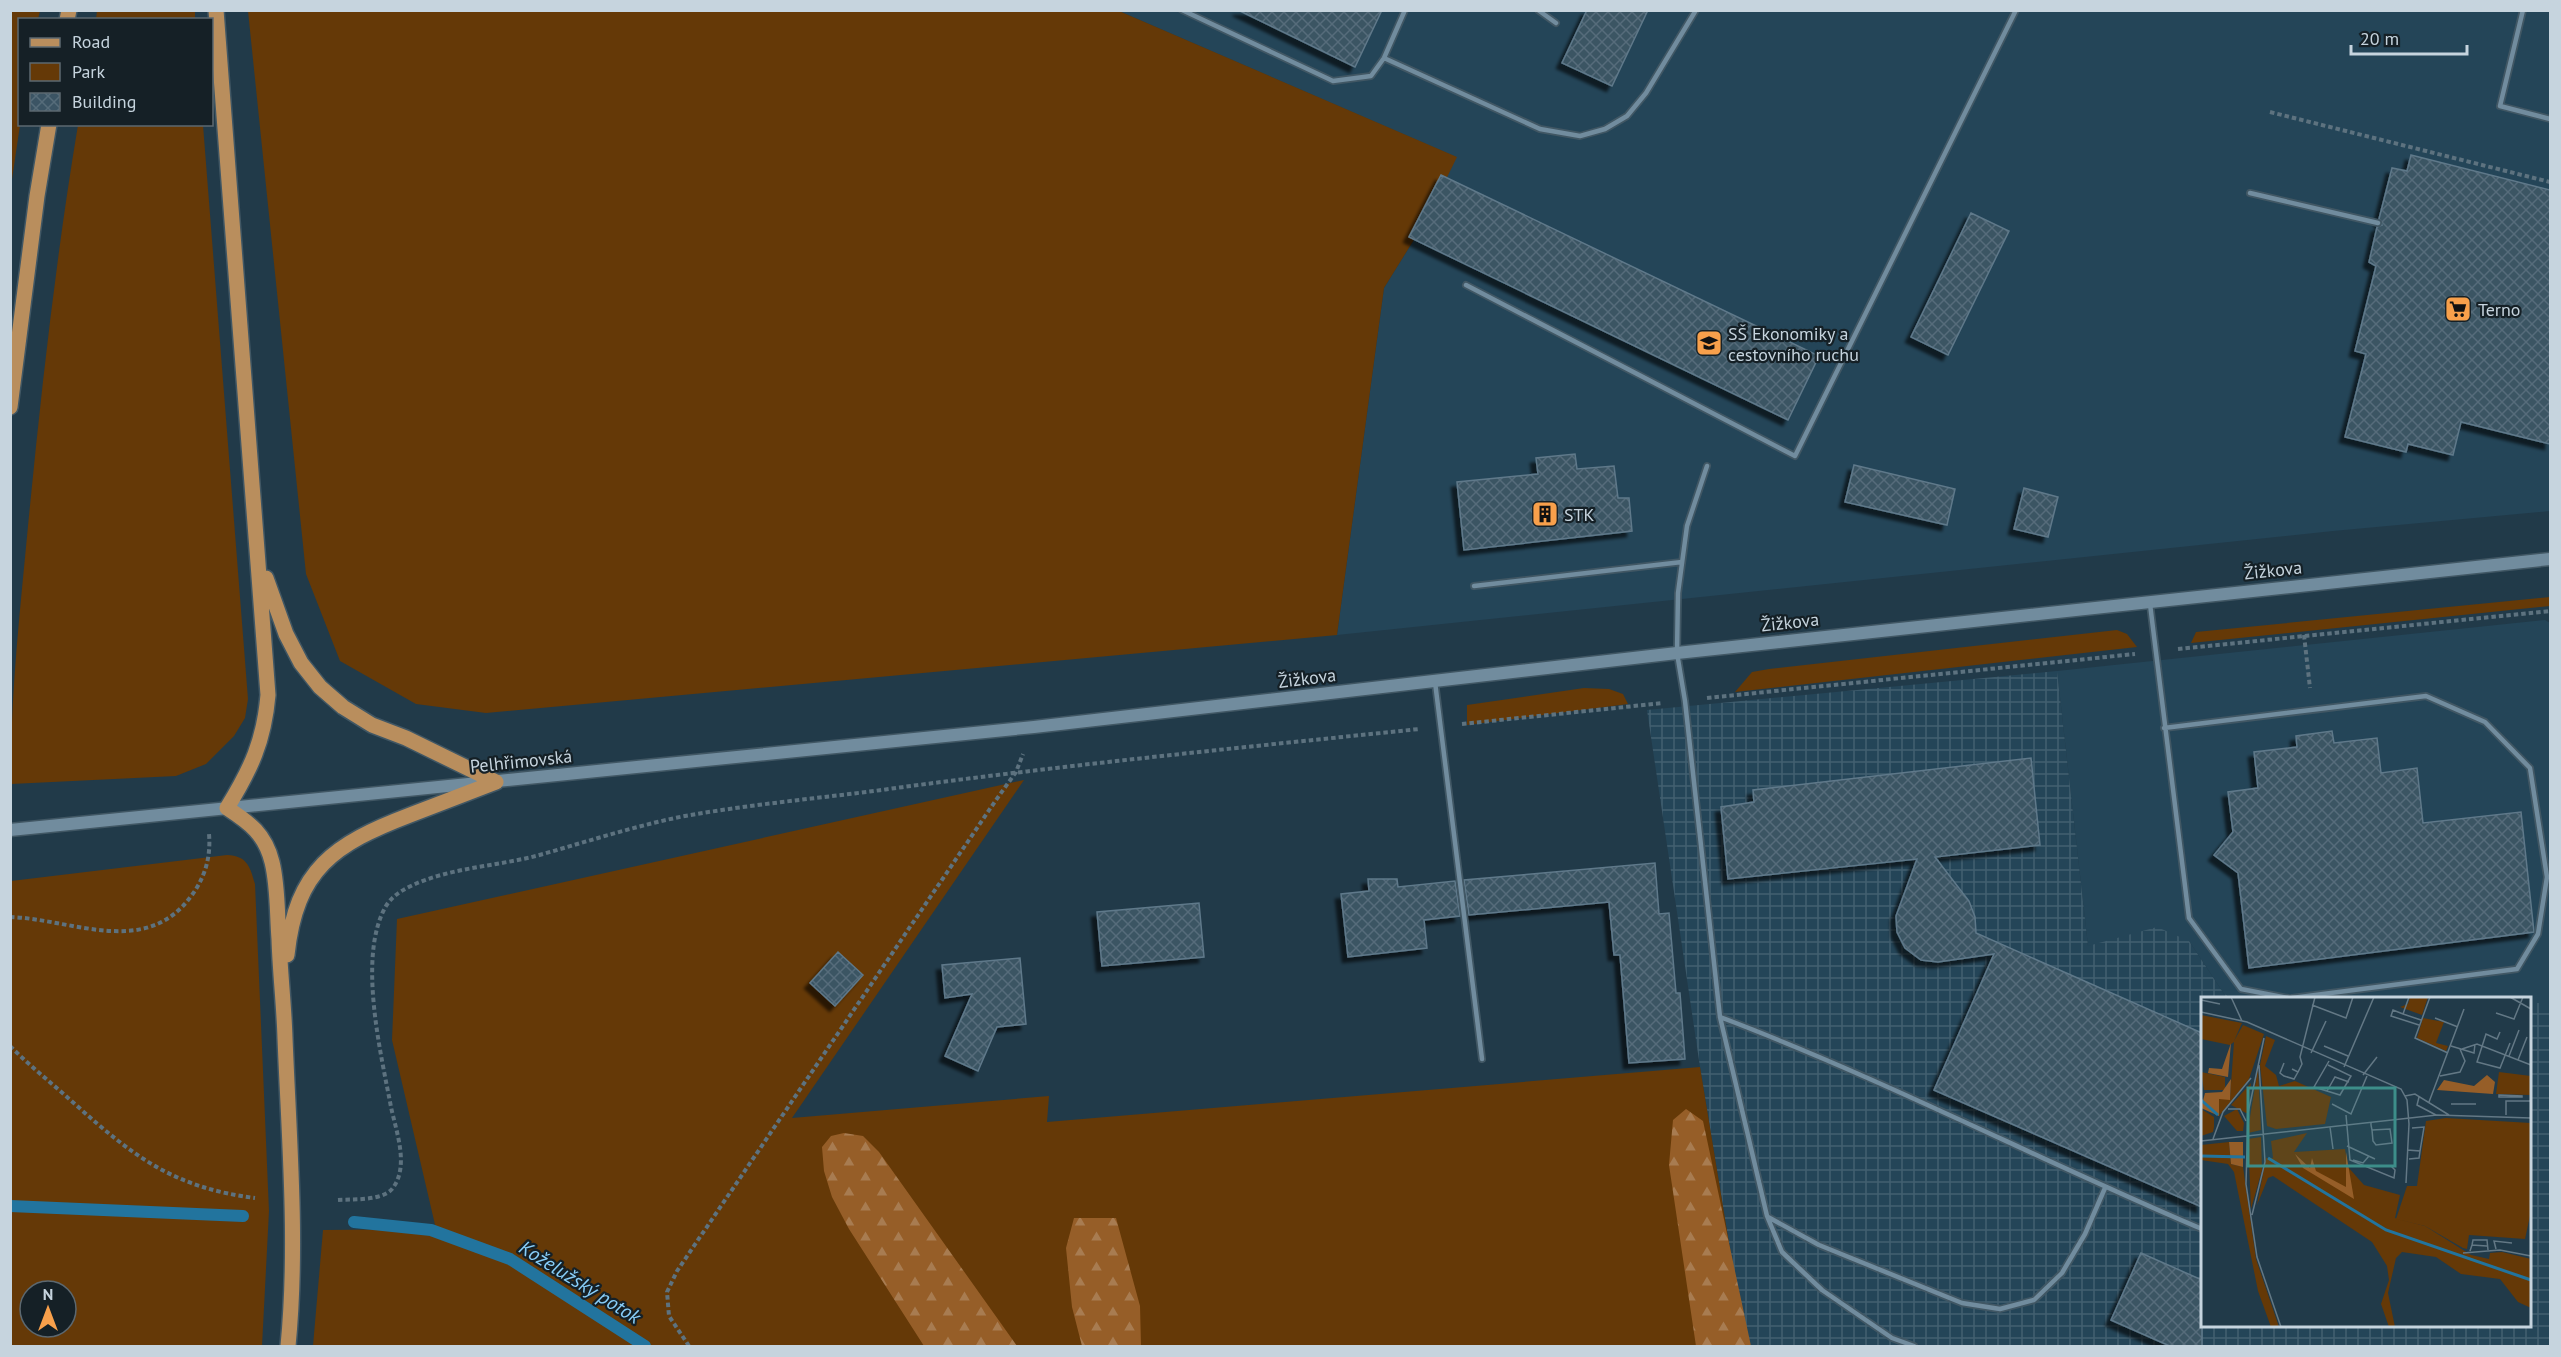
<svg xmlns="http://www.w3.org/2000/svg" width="2561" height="1357" viewBox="0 0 2561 1357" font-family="'PT Sans',sans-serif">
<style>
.built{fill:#244558}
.industrial{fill:url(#industrial-grid)}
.green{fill:#653907;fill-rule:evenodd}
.forest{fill:url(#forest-firs)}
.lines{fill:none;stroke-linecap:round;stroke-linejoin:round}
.stream{stroke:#22749e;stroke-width:12}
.building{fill:url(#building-cross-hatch);stroke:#5f798a;stroke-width:1.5;filter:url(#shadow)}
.lane-casing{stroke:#415764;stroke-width:8}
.secondary-casing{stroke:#415764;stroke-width:15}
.primary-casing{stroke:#415764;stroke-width:18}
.path{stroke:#5d727f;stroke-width:4;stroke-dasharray:4.5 3;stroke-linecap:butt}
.lane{stroke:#718c9e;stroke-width:4.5}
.secondary{stroke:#718c9e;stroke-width:12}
.primary{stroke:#b98e5d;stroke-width:15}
.labels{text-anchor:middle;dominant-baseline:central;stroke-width:4.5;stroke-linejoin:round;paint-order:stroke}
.poi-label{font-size:18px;fill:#c6d4de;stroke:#152026;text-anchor:start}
.street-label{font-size:18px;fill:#c6d4de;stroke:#152026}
.water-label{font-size:20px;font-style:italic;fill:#88cef9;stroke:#152026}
.inset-river{fill:none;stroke:#22749e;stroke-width:3}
.inset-road{fill:none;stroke:#637885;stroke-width:1.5}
.view{fill:#3d8e8a;fill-opacity:0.15;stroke:#3d8e8a;stroke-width:3}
.inset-edge{fill:none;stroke:#c6d4de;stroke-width:3}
</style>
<defs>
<pattern id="industrial-grid" width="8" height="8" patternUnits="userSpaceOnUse" patternTransform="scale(1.5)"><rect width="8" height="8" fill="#244558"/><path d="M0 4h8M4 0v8" fill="none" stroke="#425f70"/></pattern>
<pattern id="forest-firs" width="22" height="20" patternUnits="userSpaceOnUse" patternTransform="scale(1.5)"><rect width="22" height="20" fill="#965e28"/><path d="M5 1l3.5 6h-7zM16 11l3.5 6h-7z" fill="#a87c51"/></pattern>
<pattern id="building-cross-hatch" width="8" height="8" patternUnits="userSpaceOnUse" patternTransform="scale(1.5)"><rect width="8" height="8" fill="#3b5464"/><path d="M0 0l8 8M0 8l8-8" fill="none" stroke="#566c7a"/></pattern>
<filter id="shadow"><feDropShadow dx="-5.5" dy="5.5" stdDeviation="1.5" flood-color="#0009"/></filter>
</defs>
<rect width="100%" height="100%" fill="#213a49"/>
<path class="built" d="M1119 11H2550V511L2333 531 1337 635 1384 288 1425 222 1456 157Z
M2545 620 2550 623V1003H2530V998H2234L2224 994 2189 941 2088 946 2057 671Z"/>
<path class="industrial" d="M2057 671 2088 946 2157 927 2189 941 2224 994 2234 998H2202V1326H2530V1003H2550V1346H1746L1700 1067 1647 710Z"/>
<path class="green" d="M11 10 40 11 38 19 20 20V125L11 186Z
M97 11H195V19H96Z
M248 11H1119L1457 157 1425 222 1384 288 1337 635 486 713 416 704 340 661 306 574Z
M78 125H203L248 699 245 718 234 736 206 764 176 776 11 784C10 698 20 612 28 526 41 392 56 257 78 125Z
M2550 597V606L2191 643 2196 632Z
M2117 630 2127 634 2137 647 1735 692 1752 672 1769 669Z
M1584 688 1609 689 1623 694 1628 704 1467 725V705Z
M1024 780 792 1118 1049 1096 1047 1122 1700 1067 1746 1346H313L323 1230 436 1229 392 1040 397 919Z
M227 855C247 856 250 866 255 884L269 1211 262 1346H11V881ZM30 1291H66V1327H30Z"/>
<path class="forest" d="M1686 1109 1703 1121 1751 1346H1696L1669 1165 1673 1120Z
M844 1133 863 1136 879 1152 1017 1346H924L849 1229 832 1197 824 1171 822 1147 831 1136Z
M1074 1218H1116L1140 1306 1141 1346H1082L1072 1307 1066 1248Z"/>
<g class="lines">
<path class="stream" d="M10 1206 243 1216
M354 1222 431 1230 510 1259 645 1346"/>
</g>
<path class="building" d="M1238 10H1382L1355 67Z
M1587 10H1648L1612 86 1562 63Z
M2411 155 2550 190V444L2461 422 2453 455 2408 444 2406 452 2345 437 2366 354 2355 351 2376 266 2369 262 2377 227 2382 225 2379 219 2392 168 2407 171Z
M1441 175 1819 356 1788 420 1409 237Z
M1971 213 2009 231 1948 355 1911 337Z
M1575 454 1577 469 1614 466 1618 498H1629L1632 531 1464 550 1457 482 1538 474 1536 458Z
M1854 465 1955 489 1947 525 1845 502Z
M2024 488 2058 497 2048 537 2014 529Z
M2332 731 2334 743 2377 738 2381 773 2417 768 2423 823 2521 812 2534 932 2249 968 2238 873 2214 855 2233 832 2228 792 2258 788 2254 752 2297 747 2296 736Z
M2031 758 2040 845 1935 857 1969 901 1975 917 1976 933 2202 1033V1207L1934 1090 1994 954 1938 962 1921 960 1905 948 1897 932 1896 916 1917 859 1728 879 1721 807 1754 802 1753 790Z
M1655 863 1659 914 1669 913 1676 993H1680L1685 1059 1629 1063 1620 955H1614L1609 902 1469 915 1464 880Z
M1368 879H1397L1398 887 1455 881 1460 916 1424 920 1427 948 1348 957 1341 894 1369 891Z
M1199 903 1204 957 1102 966 1097 912Z
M838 952 863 975 835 1006 810 983Z
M1020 958 1026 1024 997 1027 978 1071 945 1056 972 994 945 998 942 965Z
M2141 1253 2202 1280V1347H2172L2111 1320Z"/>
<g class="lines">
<defs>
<path id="lane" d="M1182 10 1333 81 1371 76 1384 58 1405 10
M1538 10 1556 23
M2523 10 2500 106 2550 119
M1384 58 1540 129 1580 136 1605 129 1627 116 1646 93 1696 10
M2250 193 2378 223
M1466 285 1795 456 2016 10
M1707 466 1687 526 1678 593 1677 653 1685 701 1720 1017 1767 1216 1782 1252 1822 1290 1892 1338 1914 1346
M1474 586 1682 562
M2150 604 2189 918 2241 989 2288 998
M1435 682 1482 1059
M2164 728 2426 696 2485 722 2530 768 2547 877 2538 934 2517 969 2292 998
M1720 1017C1884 1079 2041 1161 2202 1229
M1768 1217 1819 1245 1962 1303 2000 1309 2034 1300 2062 1273 2085 1234 2105 1188"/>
<path id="secondary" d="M10 830 1034 727 1677 653 2550 559"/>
<path id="primary" d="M216 10 268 695C264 741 251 769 227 808 250 823 265 834 272 862 278 886 277 914 279 939 280 972 284 1005 285 1038 289 1140 298 1244 288 1346
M67 20 69 10
M10 407 37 196 49 124
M266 578 286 634 301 663 320 687 343 707 372 725 406 738 496 782
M287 955C296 869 334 844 410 815 439 804 467 793 496 782"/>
</defs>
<use href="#lane" class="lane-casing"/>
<use href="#secondary" class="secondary-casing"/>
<use href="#primary" class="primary-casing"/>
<path class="path" d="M2270 112 2550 182
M2304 635 2310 688
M2178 649 2550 611
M1707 698 2135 654
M1462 724 1663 703
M10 917C73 919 146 959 192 895 205 877 211 857 209 834
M10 1046C31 1067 54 1085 76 1105 134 1157 175 1188 255 1198
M338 1200C353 1199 381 1201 392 1189 410 1167 396 1131 391 1107 381 1054 357 956 386 906 392 896 402 890 413 885 450 868 496 866 536 856 586 842 634 826 685 816 747 805 811 799 874 791 1055 766 1237 748 1419 729
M689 1346 669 1316 667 1292 677 1271 996 800 1016 772 1023 754"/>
<use href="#lane" class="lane"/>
<use href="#secondary" class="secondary"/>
<use href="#primary" class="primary"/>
</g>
<defs>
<symbol id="supermarket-square" viewBox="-11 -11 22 22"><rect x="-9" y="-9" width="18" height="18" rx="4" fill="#f8a04b" stroke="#152026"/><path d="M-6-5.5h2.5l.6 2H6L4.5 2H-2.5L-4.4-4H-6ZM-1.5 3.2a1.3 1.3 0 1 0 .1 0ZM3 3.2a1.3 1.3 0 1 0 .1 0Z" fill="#111"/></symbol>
<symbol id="university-square" viewBox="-11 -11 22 22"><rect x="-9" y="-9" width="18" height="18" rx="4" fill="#f8a04b" stroke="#152026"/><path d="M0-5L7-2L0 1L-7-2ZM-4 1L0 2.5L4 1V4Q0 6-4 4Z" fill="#111"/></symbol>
<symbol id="building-square" viewBox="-11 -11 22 22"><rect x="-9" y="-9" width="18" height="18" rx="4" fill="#f8a04b" stroke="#152026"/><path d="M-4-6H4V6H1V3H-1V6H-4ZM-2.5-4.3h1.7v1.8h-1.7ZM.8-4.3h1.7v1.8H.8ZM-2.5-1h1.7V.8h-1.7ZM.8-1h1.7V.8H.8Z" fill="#111"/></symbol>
</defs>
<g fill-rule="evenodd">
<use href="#supermarket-square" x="2443" y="294" width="30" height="30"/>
<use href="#university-square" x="1694" y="328" width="30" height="30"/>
<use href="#building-square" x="1530" y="499" width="30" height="30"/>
</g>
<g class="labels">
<g class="poi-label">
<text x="2478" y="309">Terno</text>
<text x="1728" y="333">SŠ Ekonomiky a<tspan x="1728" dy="21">cestovního ruchu</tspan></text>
<text x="1564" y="514">STK</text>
</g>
<g class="street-label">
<text transform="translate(2273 570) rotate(-6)">Žižkova</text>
<text transform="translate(1790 622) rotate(-6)">Žižkova</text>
<text transform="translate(1307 678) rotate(-7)">Žižkova</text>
<text transform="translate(521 761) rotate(-6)">Pelhřimovská</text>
</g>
<g class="water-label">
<text transform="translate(580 1282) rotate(32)">Koželužský potok</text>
</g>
</g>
<g transform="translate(2201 997)">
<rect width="330" height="330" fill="#213a49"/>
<path d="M209 0H227L221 18 199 10 207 7ZM0 18 41 26 33 44 42 28 63 37 48 82 18 119V102L29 101 33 45 29 48 0 42ZM222 21 243 25 235 46 247 49 245 54 216 41ZM65 39 74 43 64 69 75 78 78 89 94 84 130 100 124 127 75 132 66 129 59 68ZM57 71 60 133 47 136 49 120ZM0 75 24 80V93H3ZM50 86 46 116H45L30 108ZM0 112 13 120V130L12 135 0 139ZM36 112 43 126 42 134H36L23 119ZM106 136 93 155 144 152 147 170 163 188 199 198 194 221 224 229 270 258 288 262 289 256 301 255 330 262V311L317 305 299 282 260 277 235 260 201 255 195 261 187 296 194 330H188L180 307 188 283 186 269 171 245 72 179 67 181 56 208 65 161H72L70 144ZM60 140 61 173 50 212 47 142ZM28 145 30 167 42 170 55 262 78 330H70L57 294 33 175 27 167 0 163V148Z" fill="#653907"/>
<path d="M30 46 27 80 7 76 8 71 21 72ZM286 78 294 85 292 97 236 93 243 83 273 89ZM30 82 29 103 18 102V119L0 111 4 96 21 95ZM28 145H42V170L30 167ZM145 155 153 202 102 171 94 157 109 171 111 161 115 174 145 190Z" fill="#965e28"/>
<path d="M298 75 330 79V98L295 97ZM245 121 330 126V214L324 242 268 238 266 252 262 251 224 229 195 222 206 189H216L225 124Z" fill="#653907"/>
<path class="inset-river" d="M0 103 17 118M0 159 44 160M67 161 185 233 330 283"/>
<path class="inset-road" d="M30 0 41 24M208 0 202 17 192 13 190 19 218 28M229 0 214 41 247 56M309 0 330 12M0 3 19 7M111 8 145 21 152 0M0 15 46 25 200 92 206 103 208 127 205 186M295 16 313 22 322 0M202 17 220 23M234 21 257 30M299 35 296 42 285 37 276 65 299 71 309 46M63 41 47 116 45 187 56 260 80 330M123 49 147 59M250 49 273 56 274 47M261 52 276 47 330 68M110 56 125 24M308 59 318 33M317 63 326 40M83 66 79 76 83 79 93 82 97 75M127 68 150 79 139 98 113 90 128 64M143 70 173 0M91 72 97 75 101 67 99 60 114 0M162 78 176 60M239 79 259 75 264 64 259 52M126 94 134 80 148 85M298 98 321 99V100H298ZM204 99 214 97 248 118M218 100 216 108 235 118M228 105 263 12M131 107 150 117 166 79M250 107H275M27 112H39L45 124M145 118 149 163 193 181 194 173 190 169M305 118V104H330M170 125V128L171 133 172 144 175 148 191 146 189 132 171 133M129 130 132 152M211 131 223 130 219 154M12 142 22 115 50 81M0 144 236 118 330 121M146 149 174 162M206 153 219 154 218 161 208 162M152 163 162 166 168 159M51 218 64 165 58 68M271 248 272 243H286L287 253M295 252 293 244 311 246M269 254 271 248 286 249M262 256 299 253 330 259"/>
<path class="view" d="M47 91H194V169H47Z"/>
<rect width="330" height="330" class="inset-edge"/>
</g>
<rect width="2561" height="1357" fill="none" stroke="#c6d4de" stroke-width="24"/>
<rect x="18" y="18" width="195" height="108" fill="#152026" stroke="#5c6870" stroke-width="1.5"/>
<rect x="30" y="38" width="30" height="9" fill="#b98e5d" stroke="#5c6870" stroke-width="1.5"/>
<text x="72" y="48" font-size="18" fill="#c6d4de">Road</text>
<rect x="30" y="63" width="30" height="18" fill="#653907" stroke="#5c6870" stroke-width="1.5"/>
<text x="72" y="78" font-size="18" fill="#c6d4de">Park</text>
<rect x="30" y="93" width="30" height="18" fill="url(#building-cross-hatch)" stroke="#5c6870" stroke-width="1.5"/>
<text x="72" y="108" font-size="18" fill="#c6d4de">Building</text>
<g transform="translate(48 1309)"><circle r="28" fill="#152026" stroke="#5c6870" stroke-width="1.5"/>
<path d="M0-4.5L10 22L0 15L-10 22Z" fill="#f8a04b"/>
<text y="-9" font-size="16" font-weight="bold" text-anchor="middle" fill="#c6d4de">N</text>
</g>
<path d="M2351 45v9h116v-9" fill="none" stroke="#c6d4de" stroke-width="3"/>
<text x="2360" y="45" font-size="18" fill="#c6d4de" stroke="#152026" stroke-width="4.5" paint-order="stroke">20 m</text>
</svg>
